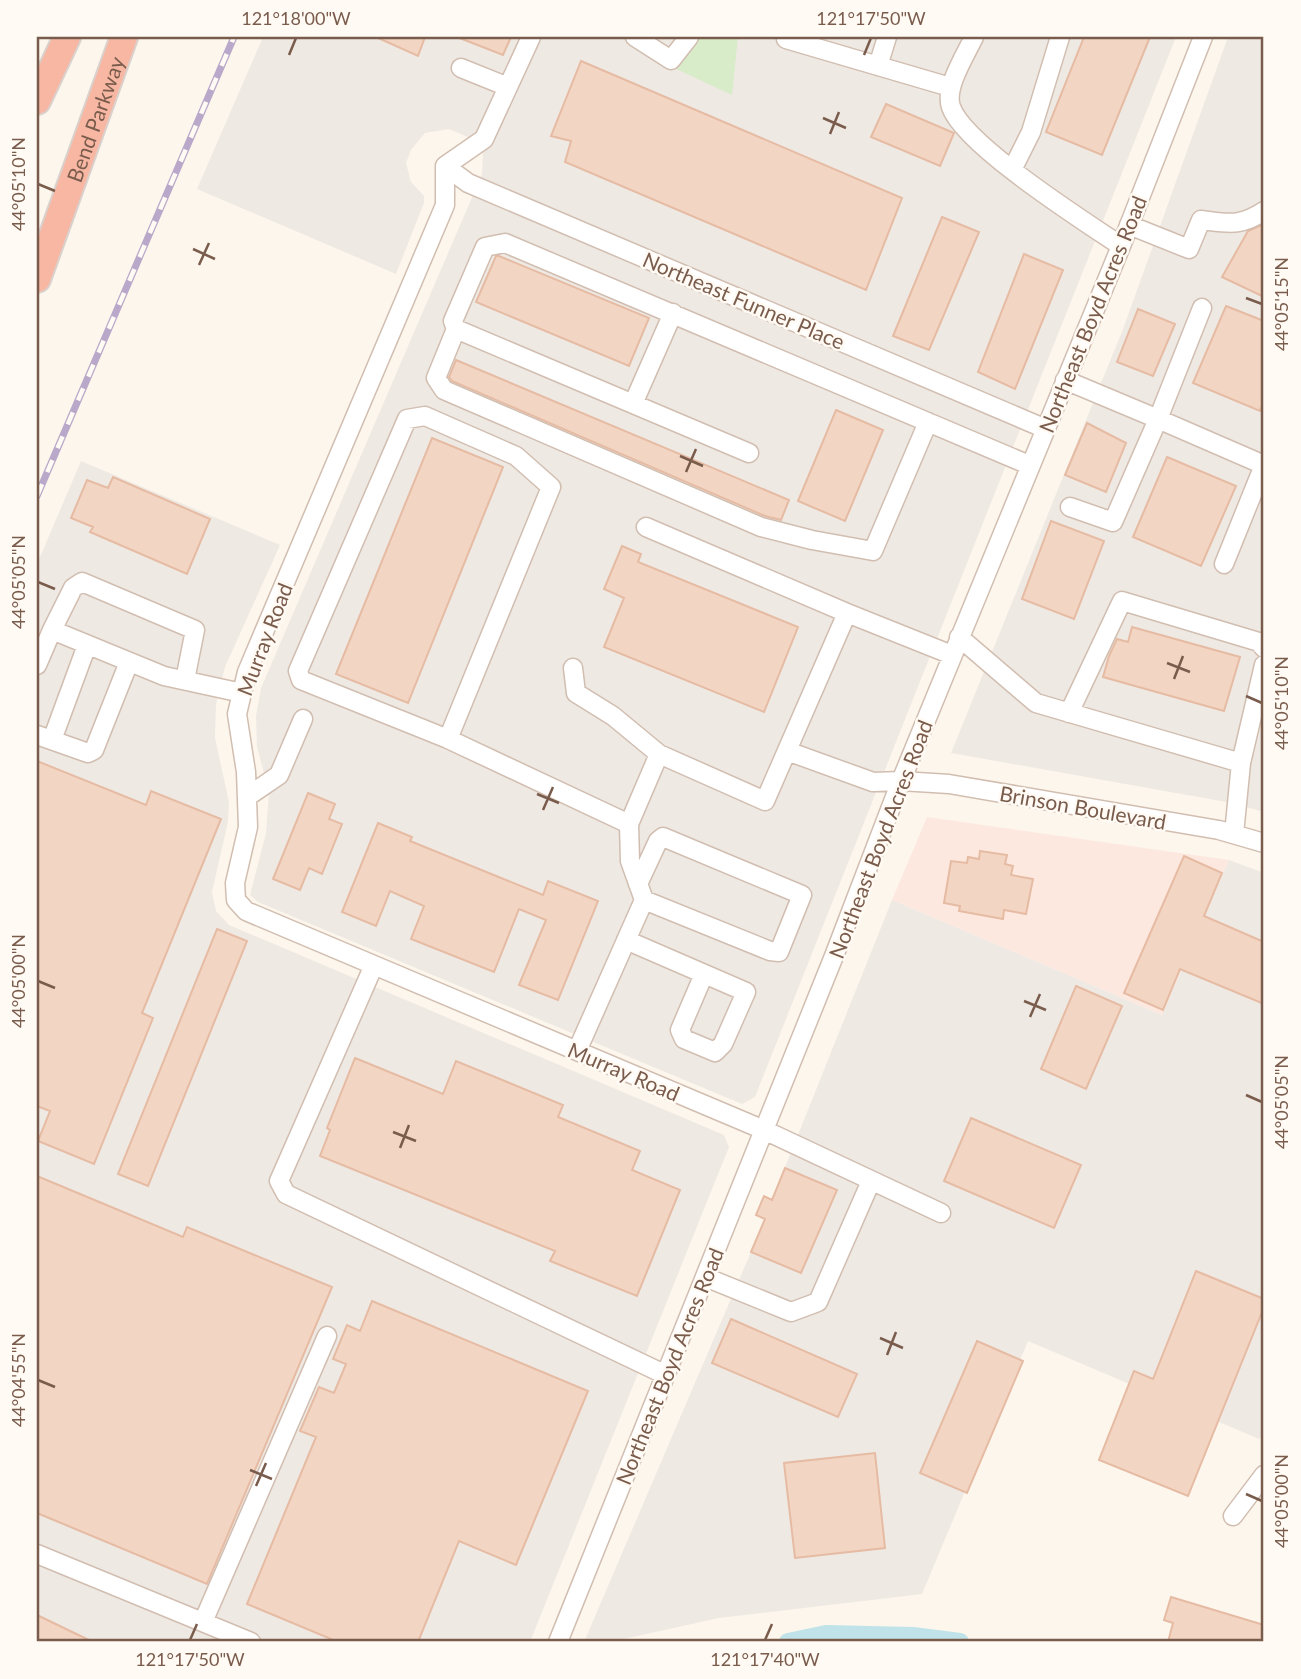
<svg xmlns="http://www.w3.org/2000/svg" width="1301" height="1679" viewBox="0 0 1301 1679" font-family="Lato,sans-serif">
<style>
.commercial{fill:#fde8e0}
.industrial{fill:#efe9e4}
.green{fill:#d8ecc9}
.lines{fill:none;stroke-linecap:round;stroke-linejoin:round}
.canal{stroke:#bfe3e8;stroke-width:18}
.building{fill:#f3d5c3;stroke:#e6bba3;stroke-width:2}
.minor-casing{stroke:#d1beb0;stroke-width:21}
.highway-casing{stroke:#dad1cd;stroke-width:30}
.minor{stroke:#fff;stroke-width:18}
.highway{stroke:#f7b7a3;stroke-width:26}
.rail-casing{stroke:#b9a8c9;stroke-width:7}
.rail{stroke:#fffaf3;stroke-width:4.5;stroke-dasharray:13;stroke-linecap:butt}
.ticks{fill:none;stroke:#7a5c4d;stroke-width:2.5}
.labels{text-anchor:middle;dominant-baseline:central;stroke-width:5;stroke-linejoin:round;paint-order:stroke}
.street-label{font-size:21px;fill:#7a5c4d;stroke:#fffaf3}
.neatline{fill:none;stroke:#7a5c4d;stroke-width:2.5}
.ticks-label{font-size:18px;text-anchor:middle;fill:#7a5c4d}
</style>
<rect width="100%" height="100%" fill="#fdf6ec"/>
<path class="commercial" d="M927 817 1229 860 1162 1015 892 900Z"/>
<path class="industrial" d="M263 37H1176L755 1097 742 1104 258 902 250 895 266 833 269 792 257 747 256 716 261 688 482 174 483 153 470 138 449 129 425 133 411 150 406 163 411 182 424 196V203L396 274 197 189Z
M1228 37H1264V812L1232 803 951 753 1123 329Z
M81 461 280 545 225 667 216 704 215 738 229 802 228 822 212 892 216 911 229 925 724 1135 729 1147 530 1642H37V564Z
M1229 860 1264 873V1433L1259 1439 1028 1341 922 1594 719 1618 610 1642H584L751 1252 892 900 1162 1015Z"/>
<path class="green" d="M695 37H738L732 95 674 68Z"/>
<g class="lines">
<path class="canal" d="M788 1642 826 1634 913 1636 960 1642"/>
</g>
<path class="building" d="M376 37H425L418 56Z
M457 37H511L503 55Z
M1084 37H1150L1102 155 1046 132Z
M581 61 902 198 866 290 565 162 571 141 551 136Z
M886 104 954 133 940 166 871 137Z
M942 217 979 232 929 350 893 336Z
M1264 224V297L1222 277 1248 231Z
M1024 254 1063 270 1015 389 978 372Z
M496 256H499L649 318 629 366 476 302Z
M1226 306 1264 321V400L1260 411 1193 383Z
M1138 309 1175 324 1153 376 1117 362Z
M456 360 789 500 781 520 765 516 452 381 449 377Z
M836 410 883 430 845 521 798 501Z
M1087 423 1126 443 1106 492 1065 475Z
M432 438 503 467 408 703 336 674Z
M1167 457 1236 486 1201 566 1133 537Z
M113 477 210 519 187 574 90 532 93 527 71 518 87 480 108 488Z
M1051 521 1104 541 1074 619 1022 599Z
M622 546 641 554 638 562 798 627 764 712 604 647 624 598 604 589Z
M1132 627 1240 657 1224 711 1103 677 1109 656 1117 639 1128 642Z
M37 761 146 805 151 791 221 819 142 1013 153 1018 94 1164 38 1141 50 1111 37 1106Z
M308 793 335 804 329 819 342 824 322 874 309 868 300 890 273 879Z
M378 823 412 837 410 841 543 895 548 881 598 901 558 1000 519 985 546 920 519 909 494 972 411 939 424 906 390 891 376 926 342 912Z
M980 851 1007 855 1005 864 1013 866 1011 875 1033 879 1026 914 1004 910 1003 919 959 911 960 906 944 903 951 861 967 863 968 857 979 859Z
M1184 856 1222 873 1204 916 1264 942V1004L1180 969 1163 1010 1124 993Z
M217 929 247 941 148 1186 118 1174Z
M1076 986 1122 1006 1086 1089 1041 1069Z
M355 1058 443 1094 456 1061 563 1105 558 1117 640 1151 632 1170 680 1190 637 1296 550 1261 555 1251 320 1156 330 1130 327 1128Z
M971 1118 1081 1165 1054 1228 944 1181Z
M785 1168 837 1190 801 1273 751 1252 765 1219 756 1215 764 1196 772 1200Z
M37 1176 183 1237 187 1227 332 1287 207 1584 37 1513Z
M1196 1271 1264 1299V1307L1188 1496 1099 1460 1134 1371 1153 1379Z
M372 1301 588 1391 516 1565 459 1541 418 1642H338L247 1604 316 1437 300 1431 319 1387 334 1393 346 1364 333 1359 347 1325 360 1331Z
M731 1319 857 1374 838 1417 712 1363Z
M977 1341 1023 1361 967 1493 920 1473Z
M875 1453 885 1548 795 1558 784 1463Z
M1171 1597 1264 1625V1642H1168L1173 1623 1164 1620Z
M37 1615 93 1642H37Z"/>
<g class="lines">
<defs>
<path id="minor" d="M635 37 671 60 689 37
M974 37C966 54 944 88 951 107 964 145 1084 221 1121 246
M786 39 950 87
M878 66 887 37
M461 68 508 87
M445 166V205L247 672 237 714 246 772 248 827 235 883 236 900 246 911 764 1130 941 1213
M445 166 468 183 1046 429
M445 166 484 139 531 37
M1012 170 1031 132 1060 37
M1129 225 1189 249 1201 220C1228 223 1240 227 1264 211
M456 329 436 378 444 390 761 527 812 540 873 551 928 422
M1065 380 1158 419 1202 308
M633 404 673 313
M749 453 456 329 453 321 485 247 505 243 1029 465
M1070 507 1113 522 1158 419 1264 465
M646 527 847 613 952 655
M1224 564 1264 465
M52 630 73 588 82 582 195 630 185 680
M959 637 1036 703 1241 763 1264 665
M37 665 52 630 164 676 242 693
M573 668 576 693 613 716 659 754
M1069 713 1122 601 1259 642 1264 648
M37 735 88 753 94 750 129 662
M448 739 301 680 298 671 407 419 425 416 516 456 551 487 448 739 629 824 630 861 644 900 577 1051
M52 740 87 645
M787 751 873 782 901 781 949 784 1219 830 1264 843
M247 797 279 775 303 719
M629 824 659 754 765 801 847 613
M1234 834 1241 763
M638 884 658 841 663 837 802 895 779 952 770 951 644 900
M626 940 746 992 723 1044 715 1052 684 1039 680 1030 704 974
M374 965 279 1181 286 1194 666 1375
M705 1277 791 1312 818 1302 871 1181
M1233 1516 1264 1475
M37 1554 251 1642
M203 1622 327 1336
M558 1642 834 956 901 781 1121 246 1203 37"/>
<g id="highway">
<path d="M37 101 67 37"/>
<path id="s1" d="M37 279 124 37"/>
</g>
</defs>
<use href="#minor" class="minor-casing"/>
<use href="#highway" class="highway-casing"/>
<use href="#minor" class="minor"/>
<use href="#highway" class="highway"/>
<defs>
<path id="rail" d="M37 496 234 37"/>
</defs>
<use href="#rail" class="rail-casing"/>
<use href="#rail" class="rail"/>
</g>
<path class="ticks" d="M289 55 296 38M864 55 871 38M823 118 846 128M830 134 839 112M38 184 55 191M193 249 215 259M199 265 209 243M1246 298 1262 304M680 456 703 466M686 472 696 449M38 582 55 589M1167 663 1190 672M1174 679 1183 656M1246 696 1262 703M537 794 559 803M543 810 553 787M38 981 55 988M1024 1001 1046 1010M1030 1017 1040 994M1246 1095 1262 1102M393 1132 416 1141M400 1148 409 1125M880 1338 903 1348M887 1355 896 1332M38 1380 55 1387M250 1470 272 1479M256 1486 266 1463M1246 1494 1262 1501M190 1640 197 1624M765 1640 772 1624"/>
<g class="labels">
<g class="street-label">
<text stroke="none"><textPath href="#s1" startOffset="170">Bend Parkway</textPath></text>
<text transform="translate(744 300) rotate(23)">Northeast Funner Place</text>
<text transform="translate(1092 314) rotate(-68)">Northeast Boyd Acres Road</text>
<text transform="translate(264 639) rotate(-69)">Murray Road</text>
<text transform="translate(1083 807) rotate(10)">Brinson Boulevard</text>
<text transform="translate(880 839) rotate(-69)">Northeast Boyd Acres Road</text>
<text transform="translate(624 1071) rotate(23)">Murray Road</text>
<text transform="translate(669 1366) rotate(-68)">Northeast Boyd Acres Road</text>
</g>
</g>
<rect width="1301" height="1679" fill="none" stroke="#fffaf3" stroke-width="77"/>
<rect x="38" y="38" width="1224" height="1602" class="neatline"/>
<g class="ticks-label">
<text x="296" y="25">121°18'00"W</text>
<text x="871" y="25">121°17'50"W</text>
<text transform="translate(19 184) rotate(-90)" y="6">44°05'10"N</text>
<text transform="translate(1282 304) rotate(-90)" y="6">44°05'15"N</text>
<text transform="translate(19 582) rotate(-90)" y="6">44°05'05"N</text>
<text transform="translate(1282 703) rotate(-90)" y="6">44°05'10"N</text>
<text transform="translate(19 981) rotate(-90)" y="6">44°05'00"N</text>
<text transform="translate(1282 1102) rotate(-90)" y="6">44°05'05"N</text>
<text transform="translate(19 1380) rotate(-90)" y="6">44°04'55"N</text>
<text transform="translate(1282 1501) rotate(-90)" y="6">44°05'00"N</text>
<text x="190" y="1666">121°17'50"W</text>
<text x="765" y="1666">121°17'40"W</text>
</g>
</svg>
